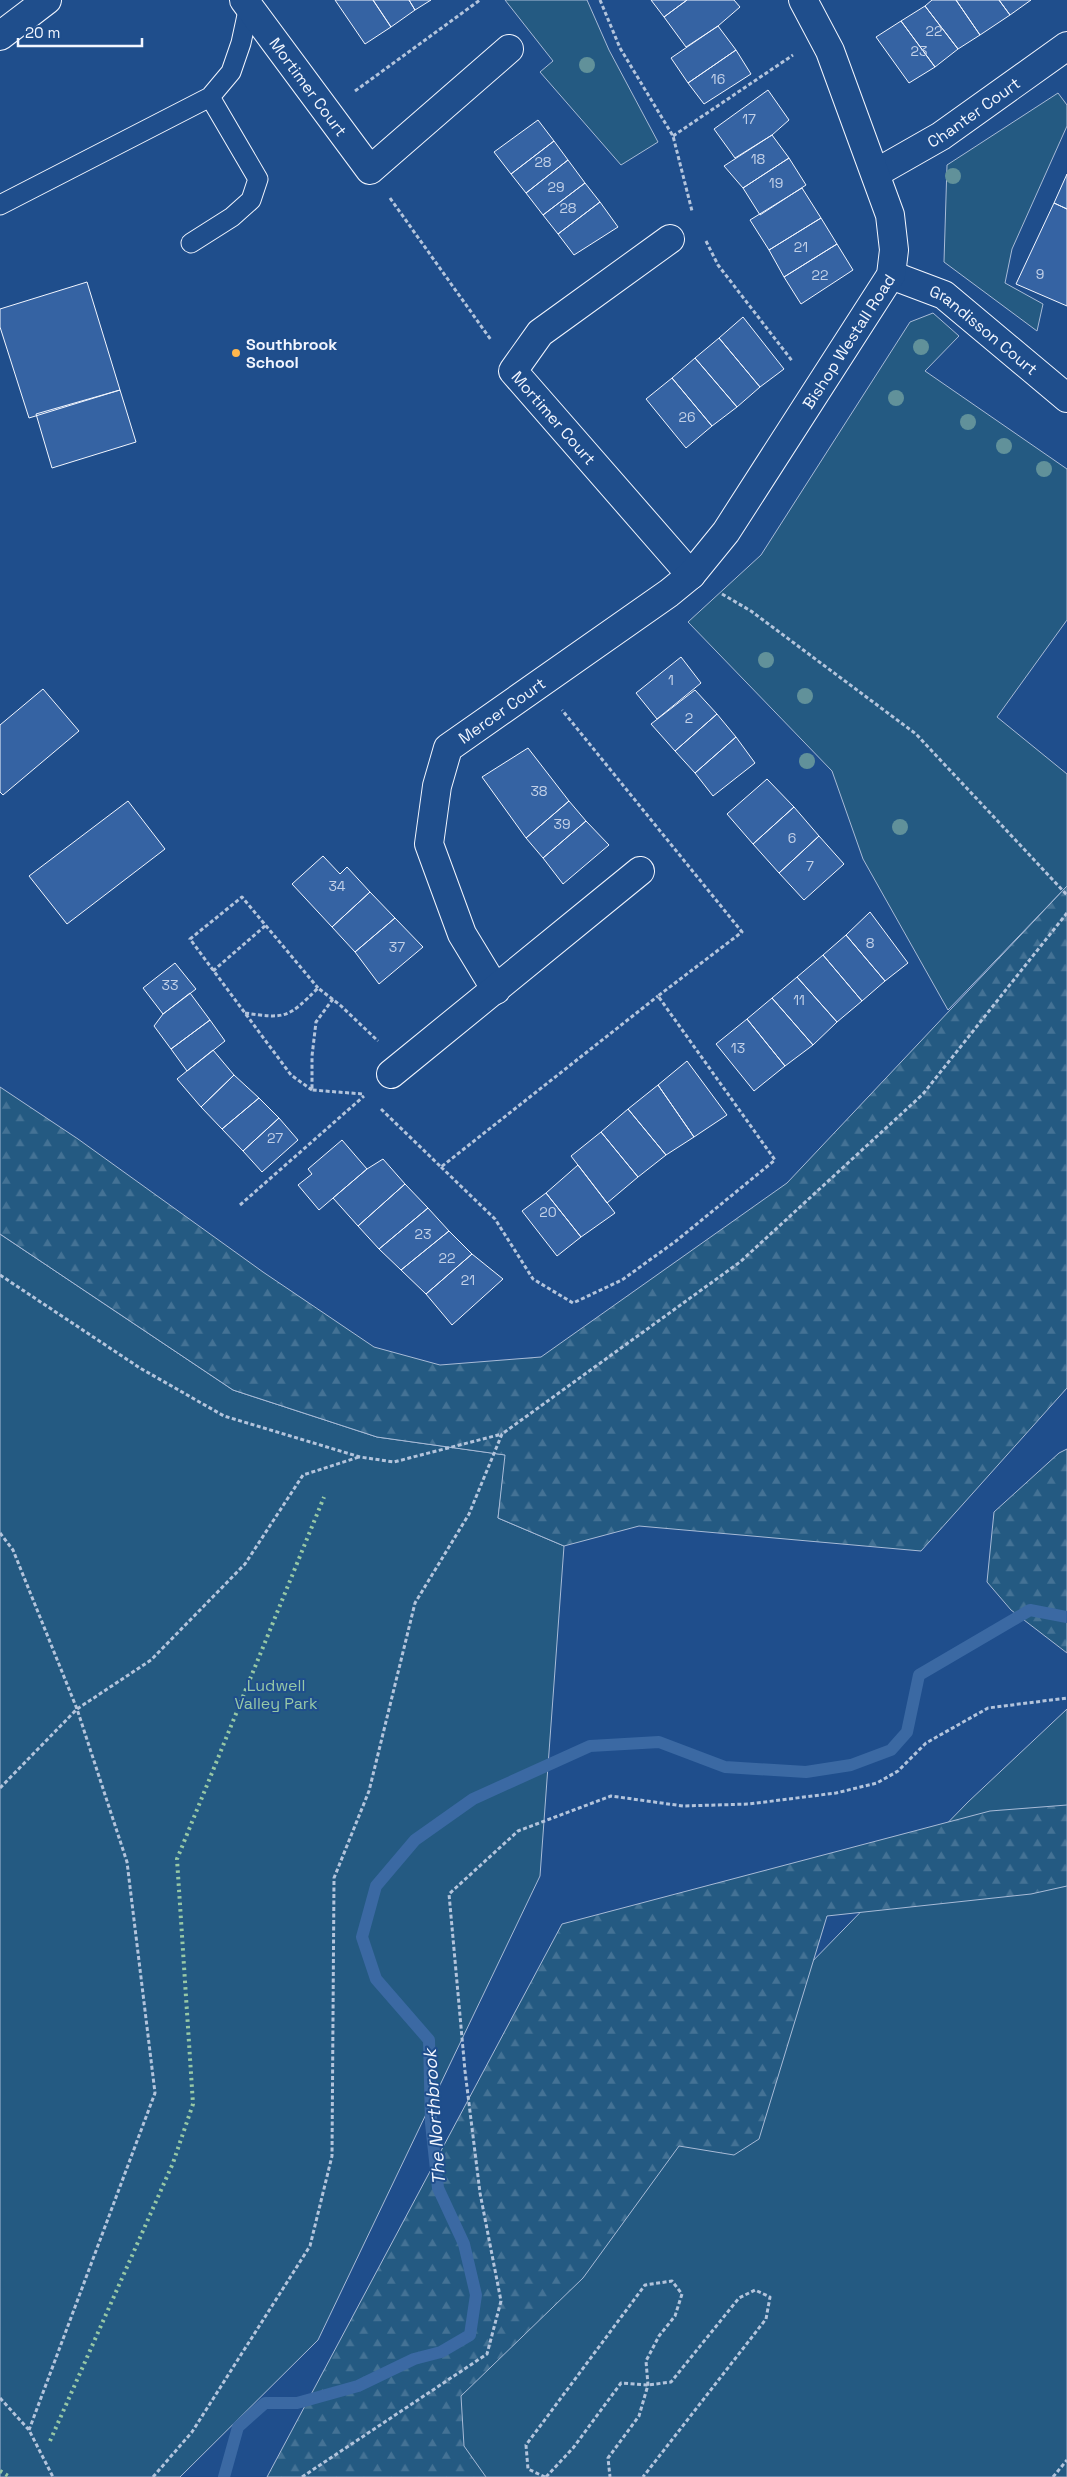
<svg xmlns="http://www.w3.org/2000/svg" width="1067" height="2477" viewBox="0 0 1067 2477" font-family="'Space Grotesk',sans-serif">
<style>
.green{fill:#245a82;stroke:#a8bbd7}
.forest{fill:url(#forest-firs);stroke:#a8bbd7}
.lines{fill:none;stroke-linecap:round;stroke-linejoin:round}
.stream{stroke:#3b69a3;stroke-width:12}
.building{fill:#3563a3;stroke:#f2f6ff}
.service-casing{stroke:#f2f6ff;stroke-width:21}
.minor-casing{stroke:#f2f6ff;stroke-width:30}
.path{stroke:#b3c4dc;stroke-width:3;stroke-dasharray:4 2.5;stroke-linecap:butt}
.service{stroke:#1f4e8c;stroke-width:19}
.minor{stroke:#1f4e8c;stroke-width:28}
.hedge{stroke:#97c8a6;stroke-width:4;stroke-dasharray:2.5 4;stroke-linecap:butt}
.tree{fill:#61919a}
.poi-dot{fill:#ffb74d;stroke:#1f4e8c;stroke-width:2}
.labels{text-anchor:middle;dominant-baseline:central;stroke-width:4;stroke-linejoin:round;paint-order:stroke}
.number-label{font-size:14px;fill:#c3d1e8}
.street-label{font-size:16px;fill:#f2f6ff;stroke:#1f4e8c}
.poi-label{font-size:16px;font-weight:bold;fill:#f2f6ff;stroke:#1f4e8c;text-anchor:start}
.park-label{font-size:16px;fill:#97c8a6;stroke:#1f4e8c}
.water-label{font-size:18px;font-style:italic;fill:#f2f6ff;stroke:#1f4e8c}
</style>
<defs>
<pattern id="forest-firs" width="22" height="20" patternUnits="userSpaceOnUse" patternTransform="scale(1.25)"><rect width="22" height="20" fill="#245a82"/><path d="M5 1l3.5 6h-7zM16 11l3.5 6h-7z" fill="#447295"/></pattern>
</defs>
<rect width="100%" height="100%" fill="#1f4e8c"/>
<path class="green" d="M505 0H587L609 50 658 142 621 165 540 72 553 61Z
M1058 93 1067 105V126L1012 249 1005 283 1043 304 1037 331 944 262 947 165Z
M933 313 959 336 925 371 1067 469V620L997 717 1067 774V886L948 1010 863 859 832 771 688 622 761 555 910 322Z
M0 1234 233 1390 377 1437 506 1455 498 1518 564 1546 540 1876 318 2340 180 2477H0Z
M1067 1709V2477H309L968 1802Z"/>
<path class="forest" d="M1067 886V1388L921 1551 639 1526 564 1546 498 1518 505 1455 377 1437 233 1390 0 1234V1087L78 1139 263 1272 374 1347 440 1365 541 1357 787 1183Z
M1067 1449V1653L1011 1610 987 1582 994 1512 1059 1453Z
M1067 1805V1886L1031 1894 827 1916 759 2139 734 2155 679 2146 583 2278 461 2396 464 2446 486 2477H267L562 1924 990 1811Z"/>
<g class="lines">
<path class="stream" d="M224 2477 238 2427 265 2403H297L358 2386 414 2359 441 2352 470 2335 476 2295 464 2244 438 2188 431 2123 429 2040 376 1979 362 1937 376 1886 415 1840 473 1799 590 1746 659 1742 725 1767 806 1772 851 1765 891 1750 907 1732 919 1675 1030 1610 1067 1617"/>
</g>
<path class="building" d="M335 0H373L391 27 365 44Z
M373 0H409L415 10 391 27Z
M409 0H431L415 10Z
M651 0H687L664 17Z
M687 0H734L740 7 718 26 686 47 664 17Z
M932 0H956L980 35 958 49 925 6Z
M956 0H999L1010 15 980 35Z
M999 0H1031L1010 15Z
M925 6 958 49 935 67 901 21Z
M901 21 935 67 909 83 876 37Z
M718 26 736 50 688 83 671 58Z
M736 50 751 74 704 104 688 83Z
M768 90 789 120 772 135 735 158 714 129Z
M538 120 554 141 511 174 494 152Z
M772 135 789 158 743 188 724 166Z
M554 141 568 160 526 193 511 174Z
M789 158 806 185 760 215 743 188Z
M568 160 585 183 543 215 526 193Z
M1067 174V209L1054 203Z
M585 183 600 202 558 234 543 215Z
M802 188 821 218 769 250 750 220Z
M600 202 618 227 574 255 558 234Z
M1054 203 1067 209V306L1016 284Z
M821 218 837 244 784 277 769 250Z
M837 244 853 270 801 304 784 277Z
M87 282 120 390 29 418 0 327V309Z
M743 317 784 369 760 387 719 338Z
M719 338 760 387 737 407 695 358Z
M695 358 737 407 712 426 672 378Z
M672 378 712 426 686 448 646 399Z
M120 390 136 442 52 468 36 414Z
M681 657 701 683 657 719 636 693Z
M43 689 79 731 3 795 0 792V725Z
M695 690 717 714 675 751 651 724Z
M717 714 736 737 695 773 675 751Z
M736 737 755 763 713 796 695 773Z
M528 748 569 801 526 838 482 777Z
M767 779 794 807 753 844 727 814Z
M128 801 165 849 67 924 29 876Z
M569 801 586 821 543 858 526 838Z
M794 807 819 836 779 873 753 844Z
M586 821 609 845 563 884 543 858Z
M819 836 844 864 804 900 779 873Z
M323 856 340 874 347 867 370 892 332 927 292 884Z
M370 892 395 918 355 952 332 927Z
M870 912 908 963 885 981 846 935Z
M395 918 423 947 379 984 355 952Z
M846 935 885 981 862 1001 823 955Z
M823 955 862 1001 837 1022 797 977Z
M175 963 196 989 163 1014 143 988Z
M797 977 837 1022 813 1045 772 998Z
M190 993 210 1020 171 1049 154 1026 163 1014Z
M772 998 813 1045 785 1066 747 1019Z
M747 1019 785 1066 754 1091 716 1044Z
M210 1020 225 1041 187 1071 171 1049Z
M213 1050 234 1075 201 1107 177 1079Z
M687 1061 727 1115 694 1137 658 1085Z
M234 1075 259 1098 222 1129 201 1107Z
M658 1085 694 1137 666 1155 628 1109Z
M259 1098 279 1118 243 1151 222 1129Z
M628 1109 666 1155 638 1177 601 1132Z
M279 1118 298 1140 262 1172 243 1151Z
M601 1132 638 1177 607 1203 571 1156Z
M342 1140 367 1169 319 1210 298 1185 312 1174 308 1169Z
M383 1159 405 1184 358 1226 333 1198 367 1169Z
M578 1165 615 1213 581 1237 546 1193Z
M405 1184 428 1208 379 1249 358 1226Z
M546 1193 581 1237 557 1256 522 1211Z
M428 1208 449 1231 401 1270 379 1249Z
M449 1231 472 1254 426 1294 401 1270Z
M472 1254 503 1279 452 1325 426 1294Z"/>
<g class="lines">
<defs>
<path id="service" d="M0 205 210 97 231 72 241 43 249 6
M191 243 232 217 251 200 258 179 210 97"/>
<g id="minor">
<path id="s1" d="M244 0 370 170 509 49"/>
<path d="M0 36 47 0"/>
<path id="s2" d="M876 173 941 136 1067 46"/>
<path id="s3" d="M670 239 540 333 513 371 691 575"/>
<path id="s4" d="M891 275 944 295 1067 398"/>
<path id="s5" d="M496 990 462 934 429 844 437 786 448 748 669 593 691 575 726 532 891 275 894 250 890 215 830 51 803 0"/>
<path d="M391 1074 640 871"/>
</g>
</defs>
<use href="#service" class="service-casing"/>
<use href="#minor" class="minor-casing"/>
<path class="path" d="M600 0 620 48 673 136 692 211
M355 91 480 0
M673 136 793 55
M390 198 491 340
M706 241 718 265 793 362
M722 594 751 611 916 734 1067 895
M213 971 266 925
M333 999 316 1022 312 1056V1090L363 1094
M245 1013C286 1019 288 1018 318 988L340 1005 378 1041
M312 1090 291 1075 190 939 242 897 318 988
M381 1109 441 1167 658 996
M441 1167 495 1219 533 1279 573 1303 622 1280 676 1241 775 1160 658 996 742 932 562 710
M240 1205 364 1096
M0 1275 140 1368 224 1416 360 1457 394 1462 502 1434
M0 1533 13 1550 77 1709 127 1862 155 2093 29 2430
M0 1788 77 1709 151 1660 245 1564 303 1475 359 1457
M0 2398 29 2430 53 2477
M153 2477 192 2432 310 2246 332 2156 334 1878 369 1791 415 1603 469 1514 502 1434 740 1262 923 1094 1067 913
M302 2477 487 2354 501 2301 480 2193 465 2071 449 1894 518 1831 611 1796 683 1806 749 1804 836 1793 877 1783 898 1771 926 1743 988 1708 1067 1698
M545 2477 528 2469 526 2445 645 2285 672 2281 682 2294 675 2316 659 2336 646 2361 648 2385 639 2416 608 2458 610 2477
M546 2477 573 2448 621 2383 648 2385 671 2382 739 2298 755 2290 770 2297 766 2319 643 2477
M1053 2477 1067 2460"/>
<use href="#service" class="service"/>
<use href="#minor" class="minor"/>
<path class="hedge" d="M50 2441 173 2163 193 2104 177 1859 324 1497
M0 2471 10 2477"/>
</g>
<g class="tree">
<circle cx="587" cy="65" r="8"/>
<circle cx="953" cy="176" r="8"/>
<circle cx="921" cy="347" r="8"/>
<circle cx="896" cy="398" r="8"/>
<circle cx="968" cy="422" r="8"/>
<circle cx="1004" cy="446" r="8"/>
<circle cx="1044" cy="469" r="8"/>
<circle cx="766" cy="660" r="8"/>
<circle cx="805" cy="696" r="8"/>
<circle cx="807" cy="761" r="8"/>
<circle cx="900" cy="827" r="8"/>
</g>
<circle class="poi-dot" cx="236" cy="353" r="5"/>
<g class="labels">
<g class="number-label">
<text x="934" y="31">22</text>
<text x="919" y="51">23</text>
<text x="718" y="79">16</text>
<text x="749" y="119">17</text>
<text x="758" y="159">18</text>
<text x="543" y="162">28</text>
<text x="776" y="183">19</text>
<text x="556" y="187">29</text>
<text x="568" y="208">28</text>
<text x="801" y="247">21</text>
<text x="1040" y="274">9</text>
<text x="820" y="275">22</text>
<text x="687" y="417">26</text>
<text x="671" y="680">1</text>
<text x="689" y="718">2</text>
<text x="539" y="791">38</text>
<text x="562" y="824">39</text>
<text x="792" y="838">6</text>
<text x="810" y="866">7</text>
<text x="337" y="886">34</text>
<text x="870" y="943">8</text>
<text x="397" y="947">37</text>
<text x="170" y="985">33</text>
<text x="799" y="1000">11</text>
<text x="738" y="1048">13</text>
<text x="275" y="1138">27</text>
<text x="548" y="1212">20</text>
<text x="423" y="1234">23</text>
<text x="447" y="1258">22</text>
<text x="468" y="1280">21</text>
</g>
<g class="street-label">
<text stroke="none"><textPath href="#s1" startOffset="108">Mortimer Court</textPath></text>
<text stroke="none"><textPath href="#s2" startOffset="115">Chanter Court</textPath></text>
<text stroke="none"><textPath href="#s4" startOffset="109">Grandisson Court</textPath></text>
<text stroke="none"><textPath href="#s5" startOffset="840">Bishop Westall Road</textPath></text>
<text stroke="none"><textPath href="#s3" startOffset="269">Mortimer Court</textPath></text>
<text stroke="none"><textPath href="#s5" startOffset="325">Mercer Court</textPath></text>
</g>
<g class="poi-label">
<text x="246" y="344">Southbrook<tspan x="246" dy="18">School</tspan></text>
</g>
<g class="park-label">
<text x="276" y="1685">Ludwell<tspan x="276" dy="18">Valley Park</tspan></text>
</g>
<g class="water-label">
<text transform="translate(434 2117) rotate(-94)">The Northbrook</text>
</g>
</g>
<path d="M18 38v8h124v-8" fill="none" stroke="#f2f6ff" stroke-width="2.5"/>
<text x="25" y="38" font-size="15" fill="#f2f6ff" stroke="#1f4e8c" stroke-width="4" paint-order="stroke">20 m</text>
</svg>
